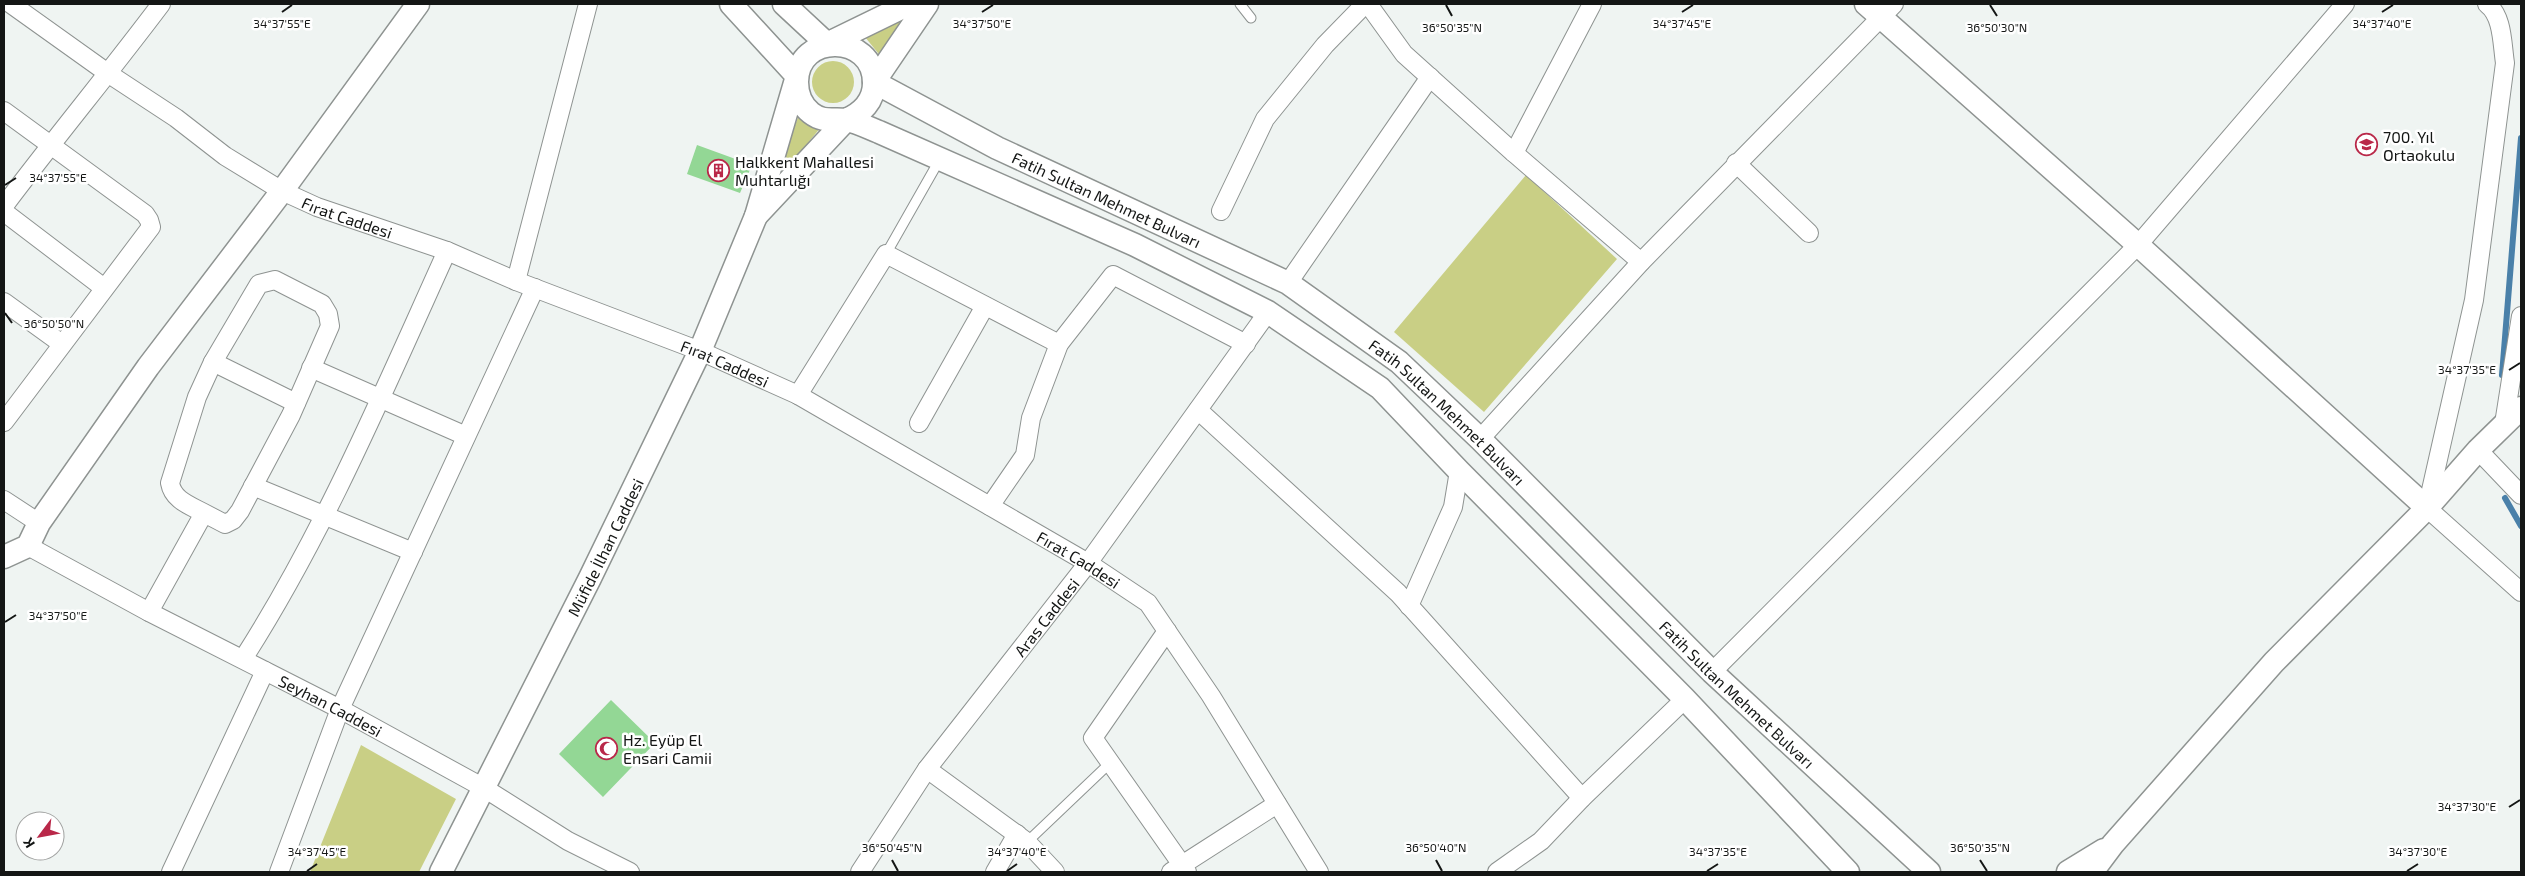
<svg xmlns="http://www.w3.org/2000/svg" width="2525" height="876" viewBox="0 0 2525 876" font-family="'Exo 2',sans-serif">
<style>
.green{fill:#c9cf85}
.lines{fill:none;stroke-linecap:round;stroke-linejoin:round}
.stream{stroke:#4a80a9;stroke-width:6}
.building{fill:#93d795}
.service-casing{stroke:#8e9391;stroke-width:11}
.minor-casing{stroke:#8e9391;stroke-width:20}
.tertiary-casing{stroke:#8e9391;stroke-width:25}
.service{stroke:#fff;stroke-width:9}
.minor{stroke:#fff;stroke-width:18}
.tertiary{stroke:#fff;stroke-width:22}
.ticks{fill:none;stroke:#141615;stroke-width:2}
.labels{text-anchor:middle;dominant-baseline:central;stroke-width:5;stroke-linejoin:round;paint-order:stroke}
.poi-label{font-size:16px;fill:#141615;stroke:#fff;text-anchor:start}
.street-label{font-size:16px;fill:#141615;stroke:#fff}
.ticks-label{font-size:12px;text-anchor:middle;fill:#141615;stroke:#fff;stroke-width:5;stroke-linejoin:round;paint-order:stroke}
</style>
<rect width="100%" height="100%" fill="#eff4f2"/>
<path class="green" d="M920 4 882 58 865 37Z
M812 82a21 21 0 1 1 42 0a21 21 0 1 1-42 0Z
M799 115 821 127 770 189Z
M1526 175 1617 259 1484 412 1394 332Z
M361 745 456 799 419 872H310Z"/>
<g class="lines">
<path class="stream" d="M2502 375 2521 138
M2505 498 2521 526"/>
</g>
<path class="building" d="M697 145 752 165 740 193 687 174Z
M611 700 655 743 603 797 559 754Z"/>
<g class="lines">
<defs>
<path id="service" d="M1240 4 1251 18
M886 254 940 159
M1027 842 1110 763"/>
<g id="minor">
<path id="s1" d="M11 4 109 74 176 118 225 156 282 191 317 207 447 251 516 281 700 351 798 395 1088 563 1148 603 1211 696 1319 872"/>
<path d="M1368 4 1404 54 1514 153 1641 262"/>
<path d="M2487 4C2503 16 2502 44 2505 63L2474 300 2427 508 2521 592"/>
<path d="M4 111 145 214 149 220 151 227 4 422"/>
<path d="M1514 153 1592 4"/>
<path d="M1736 163 1809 233"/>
<path d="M4 206C55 138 110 72 161 4"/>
<path d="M1221 211 1265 119 1325 45 1365 4"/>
<path d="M4 212 104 288"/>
<path d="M516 281 588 4"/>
<path d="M1288 283 1430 77"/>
<path d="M4 302 62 344"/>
<path d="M213 362 296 403"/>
<path d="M311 368 466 436"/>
<path d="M798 395 886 254 1059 344"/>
<path d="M1198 410 1398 593 1582 798"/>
<path d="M919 423 985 306"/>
<path d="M2504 424 2521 316"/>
<path d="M1480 439 1641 262 1894 4"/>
<path d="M2478 450 2521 495"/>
<path d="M253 486 413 552"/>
<path d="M4 500 39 523"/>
<path d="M990 506 1025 455 1031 418 1059 344 1113 275 1246 344"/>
<path id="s2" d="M28 546 149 612 340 709 484 788 568 841 630 872"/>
<path d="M1409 606 1453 507 1459 471"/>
<path d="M149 612 204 513 225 524 233 520 240 511 291 415 330 326 328 314 322 304 275 280 259 284 213 362 197 397 170 483C173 500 189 505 204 513"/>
<path d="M1167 631 1093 738 1187 872"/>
<path d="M243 659C325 531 384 390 447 251"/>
<path d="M1712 672 2138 245 2345 4"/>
<path d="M927 769 1027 842 1055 872"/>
<path d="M171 872 265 671"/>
<path d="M279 872 340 709 535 288"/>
<path id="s3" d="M860 872 927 769 1088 563 1268 312"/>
<path d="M995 872 1017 834"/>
<path d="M1171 872 1277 804"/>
<path d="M1497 872 1541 841 1582 798 1685 699"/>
</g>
<g id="tertiary">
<path d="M784 4 827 44 909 4"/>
<path id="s4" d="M927 4 874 82 997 148 1288 283 1399 362 1480 439 1712 672 1929 872"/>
<path d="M1866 4 2138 245 2427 508"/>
<path d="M756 216 846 120C862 113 874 101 874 83 874 33 797 32 797 82 797 94 801 105 811 113 824 123 832 118 847 120 857 122 869 128 879 132L1135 245 1268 312 1380 388 1459 471 1685 699 1848 872"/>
<path d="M4 557 28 546 39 523 148 367 282 191 418 4"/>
<path id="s5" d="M441 872 590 578 700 351 756 216 797 76 731 4"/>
<path d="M2068 872 2104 850"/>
<path d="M2092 872 2113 844 2274 662 2427 508 2478 450 2521 408"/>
</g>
</defs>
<use href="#service" class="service-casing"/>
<use href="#minor" class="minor-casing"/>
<use href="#tertiary" class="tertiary-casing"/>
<use href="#service" class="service"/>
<use href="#minor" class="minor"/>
<use href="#tertiary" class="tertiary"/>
</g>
<path class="ticks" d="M1446 5 1452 16M1990 5 1997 16M282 12 292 5M982 12 993 5M1682 12 1693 5M2382 12 2393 5M5 185 16 178M5 313 12 323M2509 370 2520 363M5 622 16 615M2509 807 2520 800M892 860 898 871M1436 860 1442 871M1980 860 1987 871M307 871 317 864M1007 871 1017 864M1707 871 1718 864M2407 871 2418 864"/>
<defs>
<symbol id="school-ring" viewBox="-11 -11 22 22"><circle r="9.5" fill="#fff" stroke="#b92849" stroke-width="1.5"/><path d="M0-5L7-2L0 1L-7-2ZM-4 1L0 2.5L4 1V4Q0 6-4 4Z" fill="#b92849"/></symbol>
<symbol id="building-ring" viewBox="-11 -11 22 22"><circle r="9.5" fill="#fff" stroke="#b92849" stroke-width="1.5"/><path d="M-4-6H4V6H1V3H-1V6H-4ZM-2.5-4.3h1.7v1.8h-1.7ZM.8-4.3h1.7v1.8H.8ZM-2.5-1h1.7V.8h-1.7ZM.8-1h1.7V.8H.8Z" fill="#b92849"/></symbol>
<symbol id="mosque-ring" viewBox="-11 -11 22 22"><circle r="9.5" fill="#fff" stroke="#b92849" stroke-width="1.5"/><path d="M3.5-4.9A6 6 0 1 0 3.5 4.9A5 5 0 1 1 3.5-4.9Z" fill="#b92849"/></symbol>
</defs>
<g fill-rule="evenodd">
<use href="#school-ring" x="2354" y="132" width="25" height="25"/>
<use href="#building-ring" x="706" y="158" width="25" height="25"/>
<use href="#mosque-ring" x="594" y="736" width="25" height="25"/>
</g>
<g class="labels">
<g class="poi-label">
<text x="2383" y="136">700. Yıl<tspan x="2383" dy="18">Ortaokulu</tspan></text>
<text x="735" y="161">Halkkent Mahallesi<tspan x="735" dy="18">Muhtarlığı</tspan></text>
<text x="623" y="739">Hz. Eyüp El<tspan x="623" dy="18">Ensari Camii</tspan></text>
</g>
<g class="street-label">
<text stroke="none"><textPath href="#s4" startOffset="355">Fatih Sultan Mehmet Bulvarı</textPath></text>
<text stroke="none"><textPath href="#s1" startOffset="400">Fırat Caddesi</textPath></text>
<text stroke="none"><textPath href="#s1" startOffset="805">Fırat Caddesi</textPath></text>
<text stroke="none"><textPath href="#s4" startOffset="760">Fatih Sultan Mehmet Bulvarı</textPath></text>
<text stroke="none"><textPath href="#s5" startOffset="364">Müfide İlhan Caddesi</textPath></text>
<text stroke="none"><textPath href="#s1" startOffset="1210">Fırat Caddesi</textPath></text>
<text stroke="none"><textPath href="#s3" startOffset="316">Aras Caddesi</textPath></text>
<text stroke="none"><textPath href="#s4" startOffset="1165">Fatih Sultan Mehmet Bulvarı</textPath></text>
<text stroke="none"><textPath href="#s2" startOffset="342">Seyhan Caddesi</textPath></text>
</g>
</g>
<g class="ticks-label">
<text x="282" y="28">34°37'55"E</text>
<text x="982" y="28">34°37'50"E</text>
<text x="1682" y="28">34°37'45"E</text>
<text x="2382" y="28">34°37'40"E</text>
<text x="1452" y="32">36°50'35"N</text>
<text x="1997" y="32">36°50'30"N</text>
<text x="58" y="182">34°37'55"E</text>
<text x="54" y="328">36°50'50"N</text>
<text x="2467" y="374">34°37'35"E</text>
<text x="58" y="620">34°37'50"E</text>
<text x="2467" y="811">34°37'30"E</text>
<text x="892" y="852">36°50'45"N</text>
<text x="1436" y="852">36°50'40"N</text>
<text x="1980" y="852">36°50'35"N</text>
<text x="317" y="856">34°37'45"E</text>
<text x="1017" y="856">34°37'40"E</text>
<text x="1718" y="856">34°37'35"E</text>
<text x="2418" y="856">34°37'30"E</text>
</g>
<rect width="2525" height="876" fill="none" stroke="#141615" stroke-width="10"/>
<g transform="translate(40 836) rotate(238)"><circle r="24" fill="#ffffff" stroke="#a1a2a1"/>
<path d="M0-4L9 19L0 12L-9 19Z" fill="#b92849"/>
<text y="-8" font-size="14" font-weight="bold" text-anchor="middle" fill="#141615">K</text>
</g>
</svg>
